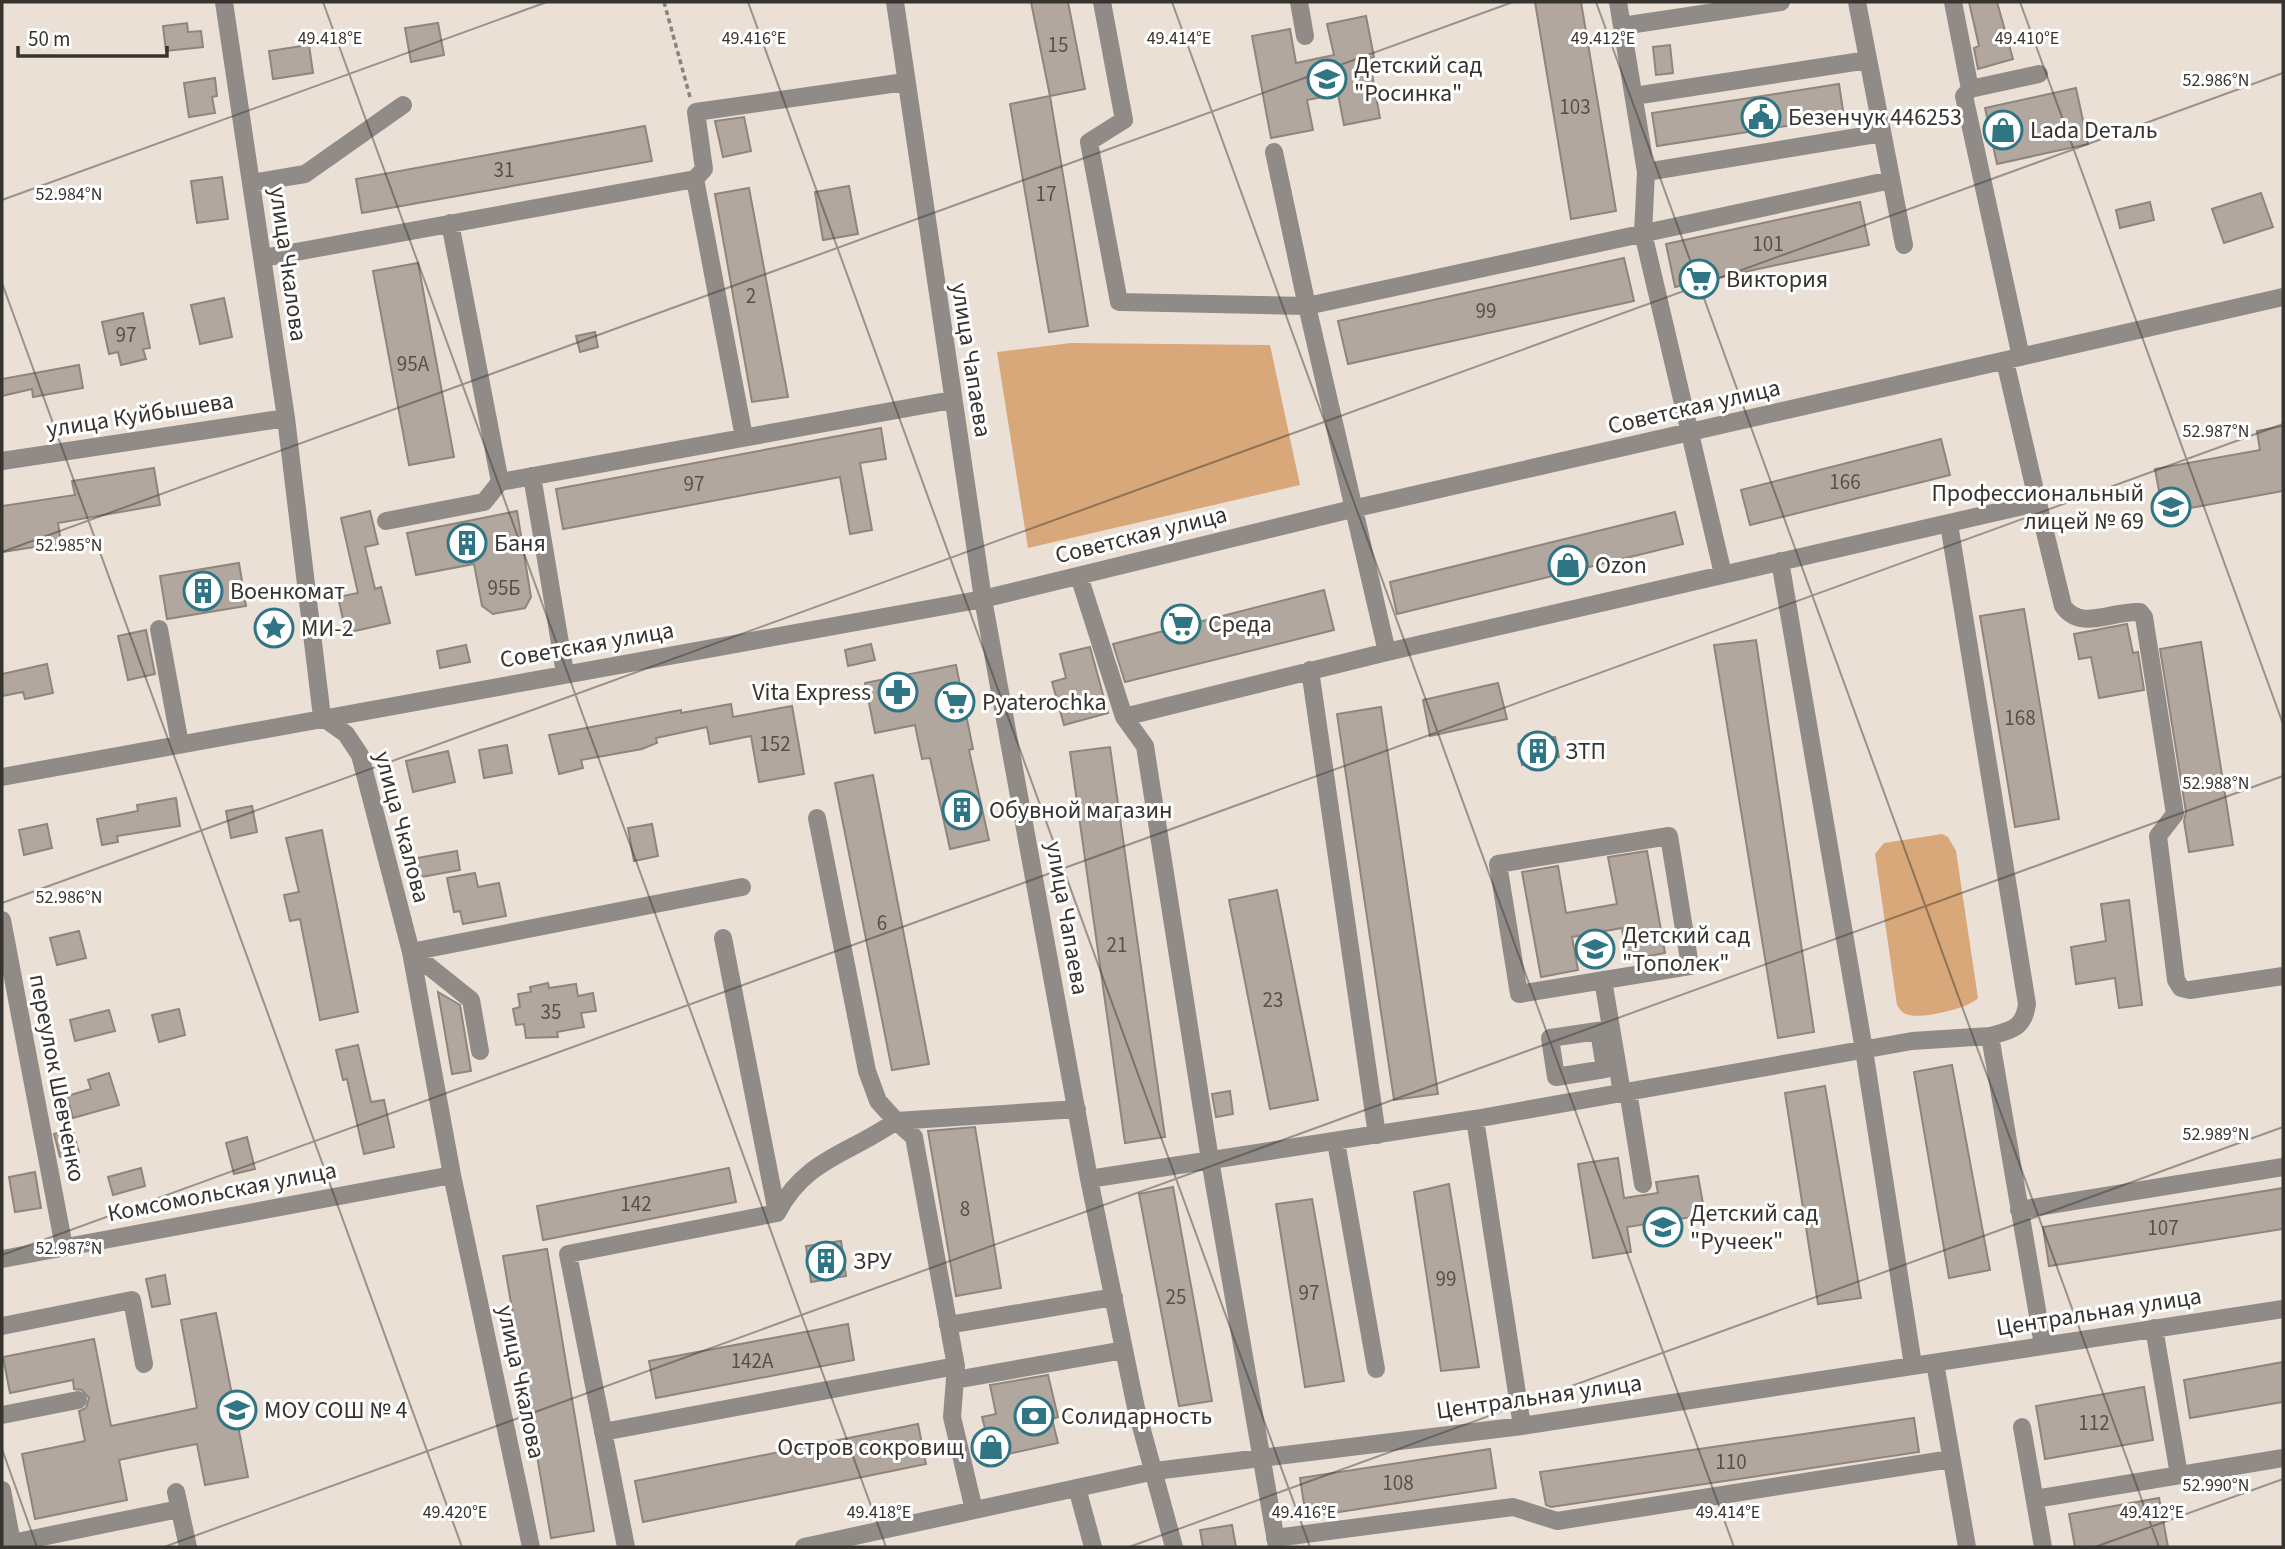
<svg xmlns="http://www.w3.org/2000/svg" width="2285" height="1549" viewBox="0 0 2285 1549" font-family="'Source Sans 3',sans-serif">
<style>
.green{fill:#d8a87a}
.building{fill:#b2a79e;stroke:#8f857c;stroke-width:2}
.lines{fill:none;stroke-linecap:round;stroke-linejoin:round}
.path{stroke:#8a837c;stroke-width:3.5;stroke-dasharray:5 3.5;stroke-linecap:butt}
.minor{stroke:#908b87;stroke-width:18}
.ticks{fill:none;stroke:#37332f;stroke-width:2;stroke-opacity:0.45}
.labels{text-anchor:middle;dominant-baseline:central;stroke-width:6;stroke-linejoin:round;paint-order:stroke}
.number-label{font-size:21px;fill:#56504b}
.poi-label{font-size:24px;fill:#37332f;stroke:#fff;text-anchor:start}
.street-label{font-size:24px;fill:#37332f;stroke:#fff}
.ticks-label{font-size:18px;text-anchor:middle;fill:#37332f;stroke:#fff;stroke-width:6;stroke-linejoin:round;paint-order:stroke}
</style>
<rect width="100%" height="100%" fill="#ebe0d6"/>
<path class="green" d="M1071 343 1270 345 1300 485 1028 548 997 352Z
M1942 834 1948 837 1956 851 1978 998C1970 1008 1922 1019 1909 1015 1903 1014 1900 1010 1897 1005L1875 854 1884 843Z"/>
<path class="building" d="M1031 2H1068L1085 89 1050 96Z
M1535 2H1581L1616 211 1571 219Z
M1969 2H1997L2013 59 1978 69 1974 48 1979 46Z
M1366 16 1374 57 1369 58 1380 118 1344 125 1338 94 1307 100 1313 130 1271 138 1252 36 1290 29 1296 63 1334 55 1327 24Z
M187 23 188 32 201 31 203 47 166 51 163 26Z
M438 23 444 55 411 62 405 28Z
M309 45 313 73 273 79 269 51Z
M1670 45 1673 73 1656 75 1653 47Z
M215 78 217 96 212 97 215 113 189 117 184 83Z
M1839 84 1844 117 1657 146 1652 113Z
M2076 88 2088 144 1997 164 1985 108Z
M1050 96 1088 326 1049 332 1010 104Z
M744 117 751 151 723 157 715 121Z
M645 126 652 161 362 213 356 179Z
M222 177 228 219 197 223 191 181Z
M849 186 858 234 823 240 815 192Z
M749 188 788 397 752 402 715 194Z
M2261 193 2273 227 2224 243 2212 209Z
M1860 202 1869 245 1675 287 1666 244Z
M2150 202 2154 220 2120 228 2116 210Z
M1624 258 1634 301 1348 364 1338 321Z
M418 263 454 457 409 465 373 271Z
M224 298 232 337 200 344 191 305Z
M143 313 150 348 143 349 146 359 121 365 118 352 109 354 102 322Z
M595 332 598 347 580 352 576 336Z
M79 365 83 388 33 397 32 389 2 396V379Z
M2283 426V491L2163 513 2155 469 2260 450 2257 431Z
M881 428 886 459 860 463 872 530 850 534 840 477 563 529 556 489Z
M1941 439 1950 475 1750 525 1741 490Z
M154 468 160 505 58 523 61 543 2 552V506L75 495 72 481Z
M370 511 378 544 365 547 375 589 381 587 390 623 346 633 338 597 358 593 341 518Z
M517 511 531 597 525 608 493 614 482 606 474 564 416 575 407 533Z
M1675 512 1683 544 1397 614 1390 582Z
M239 563 246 606 167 619 160 576Z
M1324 590 1334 630 1125 682 1113 644Z
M2024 609 2059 819 2015 827 1980 616Z
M2127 624 2133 653 2138 652 2144 690 2099 698 2091 657 2079 659 2074 634Z
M146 630 155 674 128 680 118 636Z
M1756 640 1814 1032 1778 1038 1714 645Z
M2201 642 2233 845 2189 852 2184 821 2186 812 2160 649Z
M871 644 875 660 848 666 845 650Z
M466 645 470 662 440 668 437 651Z
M1090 647 1108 713 1064 725 1052 682 1066 678 1060 654Z
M47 664 53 693 25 699 23 692 2 696V674Z
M956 665 973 749 969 750 989 840 950 849 930 758 922 759 915 725 875 733 865 683Z
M1498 683 1507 719 1430 736 1423 700Z
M731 704 733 717 792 706 804 774 759 782 751 736 710 744 707 727 656 738 657 743 642 749 581 760 583 768 559 774 549 735 681 710V713Z
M1381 707 1438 1094 1394 1100 1337 714Z
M1555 737 1559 757 1522 765 1518 744Z
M507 745 512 773 484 778 479 750Z
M1110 747 1165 1137 1125 1143 1070 752Z
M448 751 455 782 413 792 406 761Z
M873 775 929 1064 892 1070 835 783Z
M176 798 180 826 117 836 118 842 102 845 97 819 138 811 137 805Z
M252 806 257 832 231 838 226 811Z
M47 824 52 848 24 855 19 830Z
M652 824 658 856 634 861 628 828Z
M322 830 358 1012 320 1020 300 919 290 921 284 895 299 892 286 838Z
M457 851 460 870 421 877 417 858Z
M1647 851 1665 953 1627 960 1622 928 1572 937 1578 970 1541 977 1522 872 1558 866 1566 913 1617 904 1608 857Z
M475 873 478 887 499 883 506 916 463 924 460 911 454 912 447 878Z
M1277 890 1318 1100 1270 1109 1229 900Z
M2129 900 2142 1005 2119 1008 2115 978 2076 984 2071 947 2106 941 2101 904Z
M79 931 86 958 57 965 50 938Z
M548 983 549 988 576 984 578 996 593 993 596 1011 581 1013 584 1027 557 1032 558 1037 526 1038 524 1024 516 1025 513 1009 520 1007 518 994 531 992 530 987Z
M438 992 460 1005 471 1071 452 1074Z
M179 1009 185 1035 159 1042 152 1015Z
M109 1010 115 1031 75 1041 70 1020Z
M358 1045 371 1102 384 1100 394 1147 364 1154 347 1079 343 1080 336 1050Z
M1952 1065 1990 1270 1949 1278 1914 1072Z
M109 1073 119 1105 73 1118 67 1096 91 1089 88 1080Z
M1825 1086 1861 1298 1818 1304 1785 1093Z
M1230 1091 1233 1114 1216 1117 1212 1094Z
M975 1127 1001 1288 956 1296 928 1131Z
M72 1129 79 1152 60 1157 54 1134Z
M247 1137 255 1169 234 1174 226 1143Z
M1618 1158 1624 1198 1658 1193 1656 1182 1698 1176 1705 1215 1627 1227 1631 1252 1593 1258 1578 1164Z
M141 1168 145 1186 113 1195 108 1177Z
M729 1168 736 1202 543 1240 537 1206Z
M35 1172 41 1208 15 1212 9 1177Z
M1449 1184 1479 1367 1441 1371 1414 1192Z
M1173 1187 1212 1401 1179 1406 1139 1194Z
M2283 1188V1229L2049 1266 2043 1227Z
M1312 1199 1344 1381 1305 1387 1276 1204Z
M841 1241 846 1276 811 1282 806 1246Z
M547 1249 594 1531 551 1538 503 1256Z
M165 1275 170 1304 152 1307 146 1279Z
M216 1313 248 1477 205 1485 197 1444 166 1450 119 1460 127 1500 35 1519 22 1454 85 1441 79 1411 86 1408 89 1398 82 1390 74 1389 73 1380 10 1393 3 1357 94 1339 111 1426 197 1408 181 1320Z
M848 1324 854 1360 656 1398 649 1361Z
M2283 1362V1402L2190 1418 2184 1380Z
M1048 1375 1058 1417 1052 1419 1058 1443 981 1460 976 1439 987 1436 982 1417 996 1414 990 1385Z
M2144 1387 2153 1440 2045 1459 2036 1406Z
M1914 1418 1919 1452 1551 1507 1546 1505 1540 1472Z
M918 1424 926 1464 643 1522 635 1481Z
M1490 1449 1496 1488 1306 1517 1300 1478Z
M2159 1498 2168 1547H2075L2069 1514Z
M1232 1525 1236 1547H1203L1200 1530Z"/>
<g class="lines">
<path class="path" d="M664 2 690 97"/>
<path class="minor" d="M224 2 286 418 322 717 346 734 360 755 411 952 452 1175 531 1547
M895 2 983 599 1089 1179 1136 1408 1174 1547
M1102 2 1124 120 1089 142 1119 302 1307 306 1274 152
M1299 2 1305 36
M1618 2 1646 172 1643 233 1723 574
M1857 2 1904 245
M1953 2 1970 89
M1622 26 1781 2
M1634 96 1868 60
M1646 172 1882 133
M695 179 744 437
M251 183 305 174 403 105
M450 223 500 482 952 400
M263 258 695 179 704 169 696 112 905 82
M2021 357 1964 96 1970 89 2039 74
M2 461 286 418
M532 476 565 673
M2037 499 2063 606C2081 632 2113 610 2140 612L2144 617 2175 814 2158 836 2176 980 2181 988 2190 990 2283 976
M386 521 484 502 500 482
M1949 524 2027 1004C2024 1028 2012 1030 1990 1036L2043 1345
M1780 561 1864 1050 1913 1365
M1079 576 1124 717 1387 652 2023 506 2037 499 2005 361
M159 629 180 744
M1387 652 1307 306 1891 180
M1310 670 1377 1135
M1124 717 1145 746 1210 1160 1277 1547
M2 777 983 599 1352 509 2283 297
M817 818 867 1071 878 1101 896 1121 1077 1109
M1669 836 1690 966 1519 994 1498 864Z
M2 920 64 1247
M723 938 777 1213
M411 952 742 887
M411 952 471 1000 480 1051
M1603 980 1622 1093
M1599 1031 1605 1069 1556 1077 1550 1038 1611 1029
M1628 1091 1643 1184
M1475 1119 1522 1426
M1336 1142 1376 1369
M1089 1179 1475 1119 1912 1041 1990 1036
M2019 1210 2283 1167
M777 1213C806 1158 850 1154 896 1121L914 1137 956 1366 952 1417 974 1510
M2 1259 452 1175
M948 1325 1114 1297
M2 1326 132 1300 144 1364
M2154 1328 2179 1475
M1935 1363 1967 1547
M955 1380 1124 1350
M2 1415 78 1400
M2022 1427 2043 1547
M603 1432 956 1366
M1077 1488 1093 1547
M2 1490 12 1543 179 1509
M176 1492 188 1547
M2035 1499 2283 1458
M1275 1538 1513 1507 1557 1521 1951 1459
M626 1547 568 1254 777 1213
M804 1547 1155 1471 1522 1426 2283 1309"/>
</g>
<path class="ticks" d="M323 2 886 1547M748 2 1310 1547M1172 2 1734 1547M1596 2 2159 1547M2020 2 2283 724M2 200 547 2M2 283 462 1547M2 552 1513 2M2 903 2283 73M2 1255 2283 424M2 1449 37 1547M164 1547 2283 776M1129 1547 2283 1127M2095 1547 2283 1479"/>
<defs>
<symbol id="school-ring" viewBox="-11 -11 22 22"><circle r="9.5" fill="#fff" stroke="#307584" stroke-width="1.5"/><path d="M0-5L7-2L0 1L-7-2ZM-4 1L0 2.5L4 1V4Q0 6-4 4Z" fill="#307584"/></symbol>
<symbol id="civic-ring" viewBox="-11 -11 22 22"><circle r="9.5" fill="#fff" stroke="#307584" stroke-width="1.5"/><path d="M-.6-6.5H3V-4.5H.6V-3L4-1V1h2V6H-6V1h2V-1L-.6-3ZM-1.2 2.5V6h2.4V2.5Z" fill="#307584"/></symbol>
<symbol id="shop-ring" viewBox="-11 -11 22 22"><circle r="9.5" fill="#fff" stroke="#307584" stroke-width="1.5"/><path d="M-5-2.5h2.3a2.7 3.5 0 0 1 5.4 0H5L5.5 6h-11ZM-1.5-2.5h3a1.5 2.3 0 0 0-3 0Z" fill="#307584"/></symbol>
<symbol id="supermarket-ring" viewBox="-11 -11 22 22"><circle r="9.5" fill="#fff" stroke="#307584" stroke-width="1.5"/><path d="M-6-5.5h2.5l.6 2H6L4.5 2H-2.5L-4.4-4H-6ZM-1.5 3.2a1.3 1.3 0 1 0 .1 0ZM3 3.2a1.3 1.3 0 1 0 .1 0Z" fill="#307584"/></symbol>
<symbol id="university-ring" viewBox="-11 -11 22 22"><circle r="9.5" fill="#fff" stroke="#307584" stroke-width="1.5"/><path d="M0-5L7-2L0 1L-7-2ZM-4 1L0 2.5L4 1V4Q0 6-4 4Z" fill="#307584"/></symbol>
<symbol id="building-ring" viewBox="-11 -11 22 22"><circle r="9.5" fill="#fff" stroke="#307584" stroke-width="1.5"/><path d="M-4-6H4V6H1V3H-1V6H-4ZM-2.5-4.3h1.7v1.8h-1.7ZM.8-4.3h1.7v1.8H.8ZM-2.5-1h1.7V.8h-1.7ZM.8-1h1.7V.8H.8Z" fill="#307584"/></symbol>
<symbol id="sight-ring" viewBox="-11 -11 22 22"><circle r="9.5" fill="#fff" stroke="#307584" stroke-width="1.5"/><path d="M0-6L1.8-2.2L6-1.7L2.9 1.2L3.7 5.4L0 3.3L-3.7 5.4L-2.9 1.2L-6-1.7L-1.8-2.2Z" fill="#307584"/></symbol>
<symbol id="pharmacy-ring" viewBox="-11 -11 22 22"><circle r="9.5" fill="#fff" stroke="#307584" stroke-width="1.5"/><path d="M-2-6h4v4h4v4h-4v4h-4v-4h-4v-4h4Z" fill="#307584"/></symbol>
<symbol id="bank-ring" viewBox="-11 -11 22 22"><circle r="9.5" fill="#fff" stroke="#307584" stroke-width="1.5"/><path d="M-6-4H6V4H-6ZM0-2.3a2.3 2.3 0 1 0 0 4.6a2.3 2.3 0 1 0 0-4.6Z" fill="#307584"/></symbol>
</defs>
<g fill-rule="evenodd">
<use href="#school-ring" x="1305" y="57" width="44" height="44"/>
<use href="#civic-ring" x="1739" y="95" width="44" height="44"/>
<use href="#shop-ring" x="1981" y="108" width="44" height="44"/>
<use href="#supermarket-ring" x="1677" y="257" width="44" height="44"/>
<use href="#university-ring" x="2149" y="485" width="44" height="44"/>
<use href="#building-ring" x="445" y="521" width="44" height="44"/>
<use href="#shop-ring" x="1546" y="543" width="44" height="44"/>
<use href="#building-ring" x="181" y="569" width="44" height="44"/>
<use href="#supermarket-ring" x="1159" y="602" width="44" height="44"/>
<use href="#sight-ring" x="252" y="606" width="44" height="44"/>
<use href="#pharmacy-ring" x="876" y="670" width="44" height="44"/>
<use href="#supermarket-ring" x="933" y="680" width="44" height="44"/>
<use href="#building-ring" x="1516" y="729" width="44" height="44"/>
<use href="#building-ring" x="940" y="788" width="44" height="44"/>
<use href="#school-ring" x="1573" y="927" width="44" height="44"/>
<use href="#school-ring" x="1641" y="1205" width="44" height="44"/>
<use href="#building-ring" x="804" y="1239" width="44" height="44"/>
<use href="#school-ring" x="215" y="1388" width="44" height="44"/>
<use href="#bank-ring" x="1012" y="1394" width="44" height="44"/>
<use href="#shop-ring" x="969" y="1425" width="44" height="44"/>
</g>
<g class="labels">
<g class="number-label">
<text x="1058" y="45">15</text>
<text x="1575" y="107">103</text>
<text x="504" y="170">31</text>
<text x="1046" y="194">17</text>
<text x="1768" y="244">101</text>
<text x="751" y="296">2</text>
<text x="1486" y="311">99</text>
<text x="126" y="335">97</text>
<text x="413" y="364">95А</text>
<text x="1845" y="482">166</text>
<text x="694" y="484">97</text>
<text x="504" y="588">95Б</text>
<text x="2020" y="718">168</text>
<text x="775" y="744">152</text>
<text x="882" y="923">6</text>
<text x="1117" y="945">21</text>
<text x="1273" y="1000">23</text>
<text x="551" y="1012">35</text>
<text x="636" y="1204">142</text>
<text x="965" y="1209">8</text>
<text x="2163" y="1228">107</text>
<text x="1446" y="1279">99</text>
<text x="1309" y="1293">97</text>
<text x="1176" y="1297">25</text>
<text x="752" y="1361">142А</text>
<text x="2094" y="1423">112</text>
<text x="1731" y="1462">110</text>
<text x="1398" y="1483">108</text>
</g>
<g class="poi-label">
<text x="1354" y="65">Детский сад<tspan x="1354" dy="28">"Росинка"</tspan></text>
<text x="1788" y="117">Безенчук 446253</text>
<text x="2030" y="130">Lada Dеталь</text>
<text x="1726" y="279">Виктория</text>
<text x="2144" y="493" text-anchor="end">Профессиональный<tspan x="2144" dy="28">лицей № 69</tspan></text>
<text x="494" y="543">Баня</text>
<text x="1595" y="565">Ozon</text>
<text x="230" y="591">Военкомат</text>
<text x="1208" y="624">Среда</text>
<text x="301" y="628">МИ-2</text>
<text x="871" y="692" text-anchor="end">Vita Express</text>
<text x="982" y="702">Pyaterochka</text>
<text x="1565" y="751">ЗТП</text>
<text x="989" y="810">Обувной магазин</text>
<text x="1622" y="935">Детский сад<tspan x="1622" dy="28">"Тополек"</tspan></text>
<text x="1690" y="1213">Детский сад<tspan x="1690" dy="28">"Ручеек"</tspan></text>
<text x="853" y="1261">ЗРУ</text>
<text x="264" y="1410">МОУ СОШ № 4</text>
<text x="1061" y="1416">Солидарность</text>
<text x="964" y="1447" text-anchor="end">Остров сокровищ</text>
</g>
<g class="street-label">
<text transform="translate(288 264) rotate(82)">улица Чкалова</text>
<text transform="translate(971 360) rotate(81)">улица Чапаева</text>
<text transform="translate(1694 407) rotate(-13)">Советская улица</text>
<text transform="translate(140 415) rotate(-9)">улица Куйбышева</text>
<text transform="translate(1141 535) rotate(-14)">Советская улица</text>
<text transform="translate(587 645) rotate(-10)">Советская улица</text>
<text transform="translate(402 827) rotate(75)">улица Чкалова</text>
<text transform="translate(1067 918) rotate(80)">улица Чапаева</text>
<text transform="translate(57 1078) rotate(79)">переулок Шевченко</text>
<text transform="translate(222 1192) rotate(-11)">Комсомольская улица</text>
<text transform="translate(2099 1312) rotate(-9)">Центральная улица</text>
<text transform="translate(521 1382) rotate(78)">улица Чкалова</text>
<text transform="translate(1539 1397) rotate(-8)">Центральная улица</text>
</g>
</g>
<g class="ticks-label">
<text x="330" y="44">49.418°E</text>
<text x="754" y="44">49.416°E</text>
<text x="1179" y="44">49.414°E</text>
<text x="1603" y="44">49.412°E</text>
<text x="2027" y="44">49.410°E</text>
<text x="2216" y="86">52.986°N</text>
<text x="69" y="200">52.984°N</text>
<text x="2216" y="437">52.987°N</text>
<text x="69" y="551">52.985°N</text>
<text x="2216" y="789">52.988°N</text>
<text x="69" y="903">52.986°N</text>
<text x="2216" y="1140">52.989°N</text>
<text x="69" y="1254">52.987°N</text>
<text x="2216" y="1491">52.990°N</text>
<text x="455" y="1518">49.420°E</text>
<text x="879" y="1518">49.418°E</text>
<text x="1304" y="1518">49.416°E</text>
<text x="1728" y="1518">49.414°E</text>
<text x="2152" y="1518">49.412°E</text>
</g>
<rect width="2285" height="1549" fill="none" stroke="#37332f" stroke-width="7"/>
<path d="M18 46v10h149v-10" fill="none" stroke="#37332f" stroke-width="3.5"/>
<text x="28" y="46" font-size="21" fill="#37332f" stroke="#ffffff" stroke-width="5" paint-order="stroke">50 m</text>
</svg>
